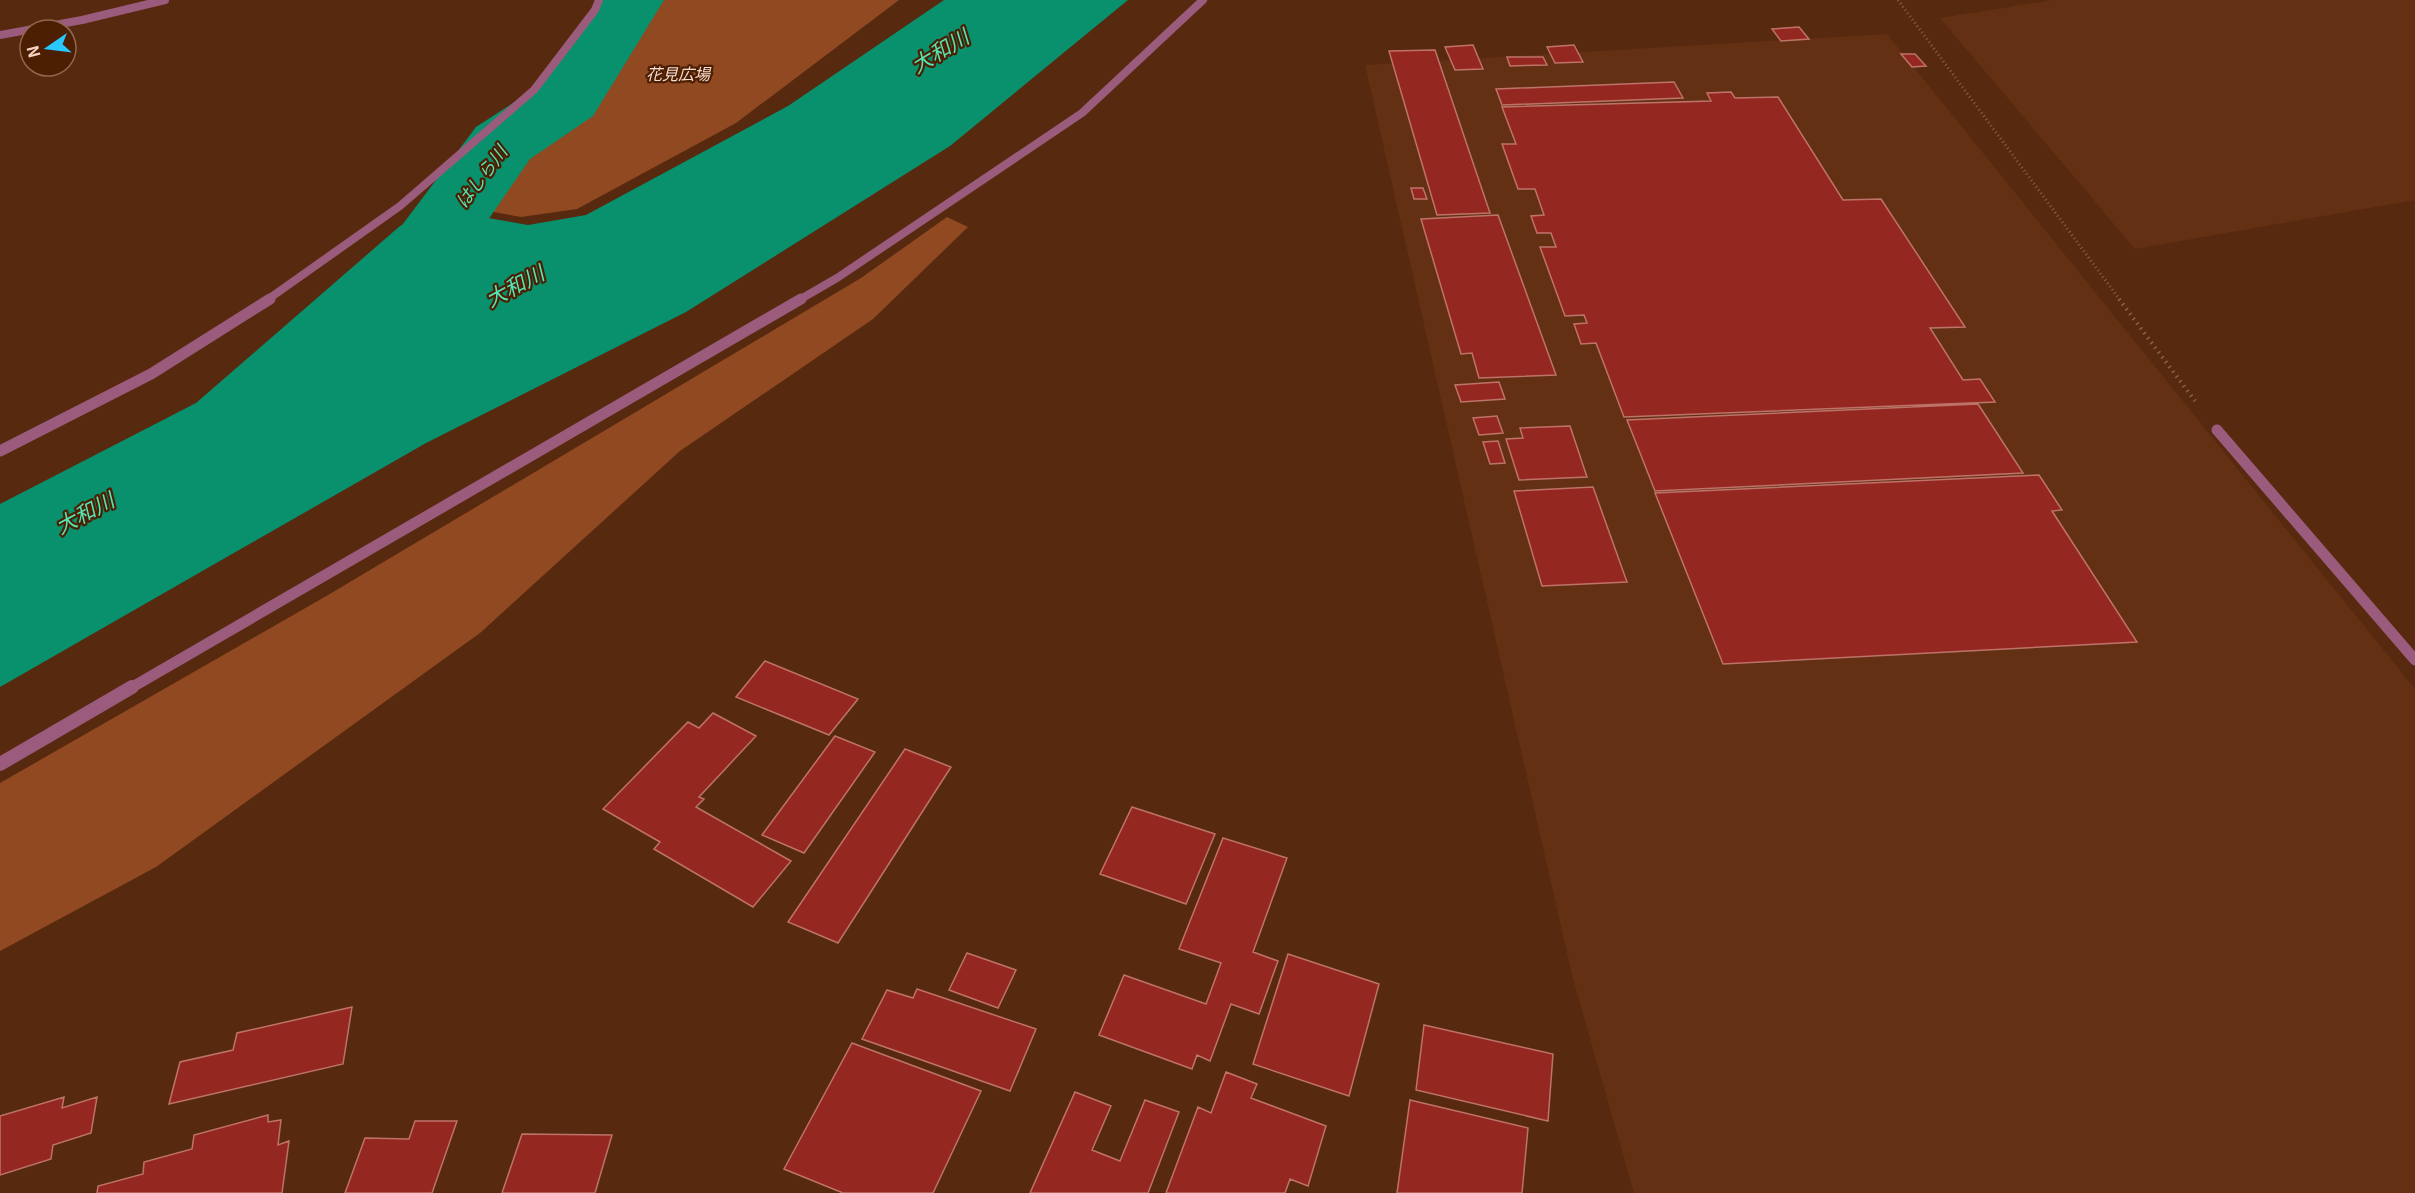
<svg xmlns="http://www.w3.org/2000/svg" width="2415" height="1193" viewBox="0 0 2415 1193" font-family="Georgia,'Noto Sans JP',serif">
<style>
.built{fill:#643013}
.green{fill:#904921}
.water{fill:#09916e}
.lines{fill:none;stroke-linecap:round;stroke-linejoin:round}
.river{fill:#09916e;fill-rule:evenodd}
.building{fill:#952721;stroke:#be7369;stroke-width:1.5}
.path-far1{stroke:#8b6048;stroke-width:3;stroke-dasharray:1 3;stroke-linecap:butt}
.path{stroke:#8b6048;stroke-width:4;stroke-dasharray:1.5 4.5;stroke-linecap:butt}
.minor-far2{stroke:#9a5b7c;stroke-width:8}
.minor-far1{stroke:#9a5b7c;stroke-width:11}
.minor{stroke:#9a5b7c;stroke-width:14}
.labels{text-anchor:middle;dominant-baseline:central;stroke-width:4.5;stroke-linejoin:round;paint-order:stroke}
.far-park-label{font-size:16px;font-style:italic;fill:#f7dccf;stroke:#4c1f03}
.far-water-label{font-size:18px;font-style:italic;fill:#56e5b6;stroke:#4c1f03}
.water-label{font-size:21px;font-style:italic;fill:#56e5b6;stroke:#4c1f03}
</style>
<rect width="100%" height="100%" fill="#57290f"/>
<path class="built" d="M2052 0H2415V200L2135 249 1940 18Z
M1887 34 2415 689V1193H1634L1572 975 1365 65Z"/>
<path class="green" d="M638 0H899L736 123 577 209 521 217 488 211 472 203 501 157 578 100Z
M947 217 968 227 873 319 680 451 480 633 156 867 0 951V783L328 595 861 278Z"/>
<path class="water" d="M944 0H1128L950 146 686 312 426 443 0 687V504L196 403 400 226 450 199 482 217 528 225 586 215 788 106Z"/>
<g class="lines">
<path class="river" d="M598 0H664L593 116 530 159 453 271 441 335 427 355 396 364 365 355 351 335 369 271 381 253 476 127 541 85Z"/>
</g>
<path class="building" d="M1799 27 1809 39 1781 41 1772 29Z
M1473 45 1483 69 1455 70 1445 47Z
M1574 45 1583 62 1555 63 1547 47Z
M1435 50 1490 213 1437 215 1389 51Z
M1901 54H1915L1926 66 1912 67Z
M1507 57H1543L1547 65 1510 66Z
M1674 82 1683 98 1502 105 1496 89Z
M1731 92 1735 98 1778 97 1843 200 1881 199 1965 327 1930 328 1963 380 1980 379 1995 402 1624 417 1596 343 1581 344 1574 324 1587 323 1584 315 1565 316 1540 247H1556L1551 233H1537L1531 216 1544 215 1535 189H1518L1502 144H1516L1502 107 1711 101 1707 93Z
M1411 188H1423L1427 199H1414Z
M1498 215 1556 375 1479 378 1472 353 1461 354 1421 219Z
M1499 382 1505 399 1461 402 1455 385Z
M1978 404 2023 473 1655 491 1627 420Z
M1497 416 1503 433 1479 435 1473 418Z
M1570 426 1587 477 1519 480 1506 439 1523 438 1520 428Z
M1498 441 1505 463 1490 464 1483 442Z
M2039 475 2062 510 2052 511 2137 642 1723 664 1655 493Z
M1593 487 1627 582 1542 586 1514 491Z
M765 661 858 699 829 735 736 697Z
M713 713 756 736 699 797 704 799 696 807 791 861 753 907 654 849 660 842 603 809 688 722 699 728Z
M835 736 875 752 804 853 762 835Z
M905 749 951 767 838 943 788 922Z
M1132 807 1215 834 1186 904 1100 874Z
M1223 838 1287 858 1253 952 1278 961 1259 1014 1231 1004 1210 1061 1197 1055 1192 1069 1099 1035 1124 975 1206 1004 1221 963 1179 949Z
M967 953 1016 970 998 1008 949 990Z
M1288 954 1379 984 1349 1096 1253 1064Z
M917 989 1036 1029 1010 1091 862 1039 887 990 913 998Z
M352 1007 343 1064 169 1104 180 1062 233 1050 237 1033Z
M1424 1025 1553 1054 1548 1121 1416 1090Z
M852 1043 981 1091 933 1193H843L784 1169Z
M1226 1072 1257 1084 1251 1098 1326 1126 1308 1186 1290 1179 1285 1193H1166L1198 1107 1211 1113Z
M1075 1092 1111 1106 1092 1150 1120 1161 1145 1100 1179 1112 1148 1193H1030Z
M64 1097 62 1108 97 1097 91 1133 53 1145 51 1159 0 1175V1116Z
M1410 1100 1528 1128 1522 1193H1397Z
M268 1115V1122L281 1120 278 1145 289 1141 282 1193H97L98 1186 143 1174 144 1162 192 1149 194 1135Z
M415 1121H457L432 1193H345L365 1138 409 1139Z
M522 1134 612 1135 595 1193H502Z"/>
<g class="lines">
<path class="path-far1" d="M1898 0 2120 300"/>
<path class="path" d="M2119 299 2195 401"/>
<path class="minor-far2" d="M0 35 82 20 165 0
M267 300 400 206 534 90 595 10 599 0
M799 300 837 278 1082 113 1203 0"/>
<path class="minor-far1" d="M2217 430 2415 660
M0 451 151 374 270 299
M129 689 801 299"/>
<path class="minor" d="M0 764 132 687"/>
</g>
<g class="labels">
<g class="far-park-label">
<text x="678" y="73">花見広場</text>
</g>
<g class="far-water-label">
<text transform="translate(480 176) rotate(-53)">はしら川</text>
</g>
<g class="water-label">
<text transform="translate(939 50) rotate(-31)">大和川</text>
<text transform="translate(514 285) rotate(-28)">大和川</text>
<text transform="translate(84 512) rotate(-28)">大和川</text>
</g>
</g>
<g transform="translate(48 48) rotate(256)"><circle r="28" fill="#4c1f03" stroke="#91674f" stroke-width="1.5"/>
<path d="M0-4.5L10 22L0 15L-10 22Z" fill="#29c8ff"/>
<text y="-9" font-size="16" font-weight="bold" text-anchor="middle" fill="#f8d3c1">N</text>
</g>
</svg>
